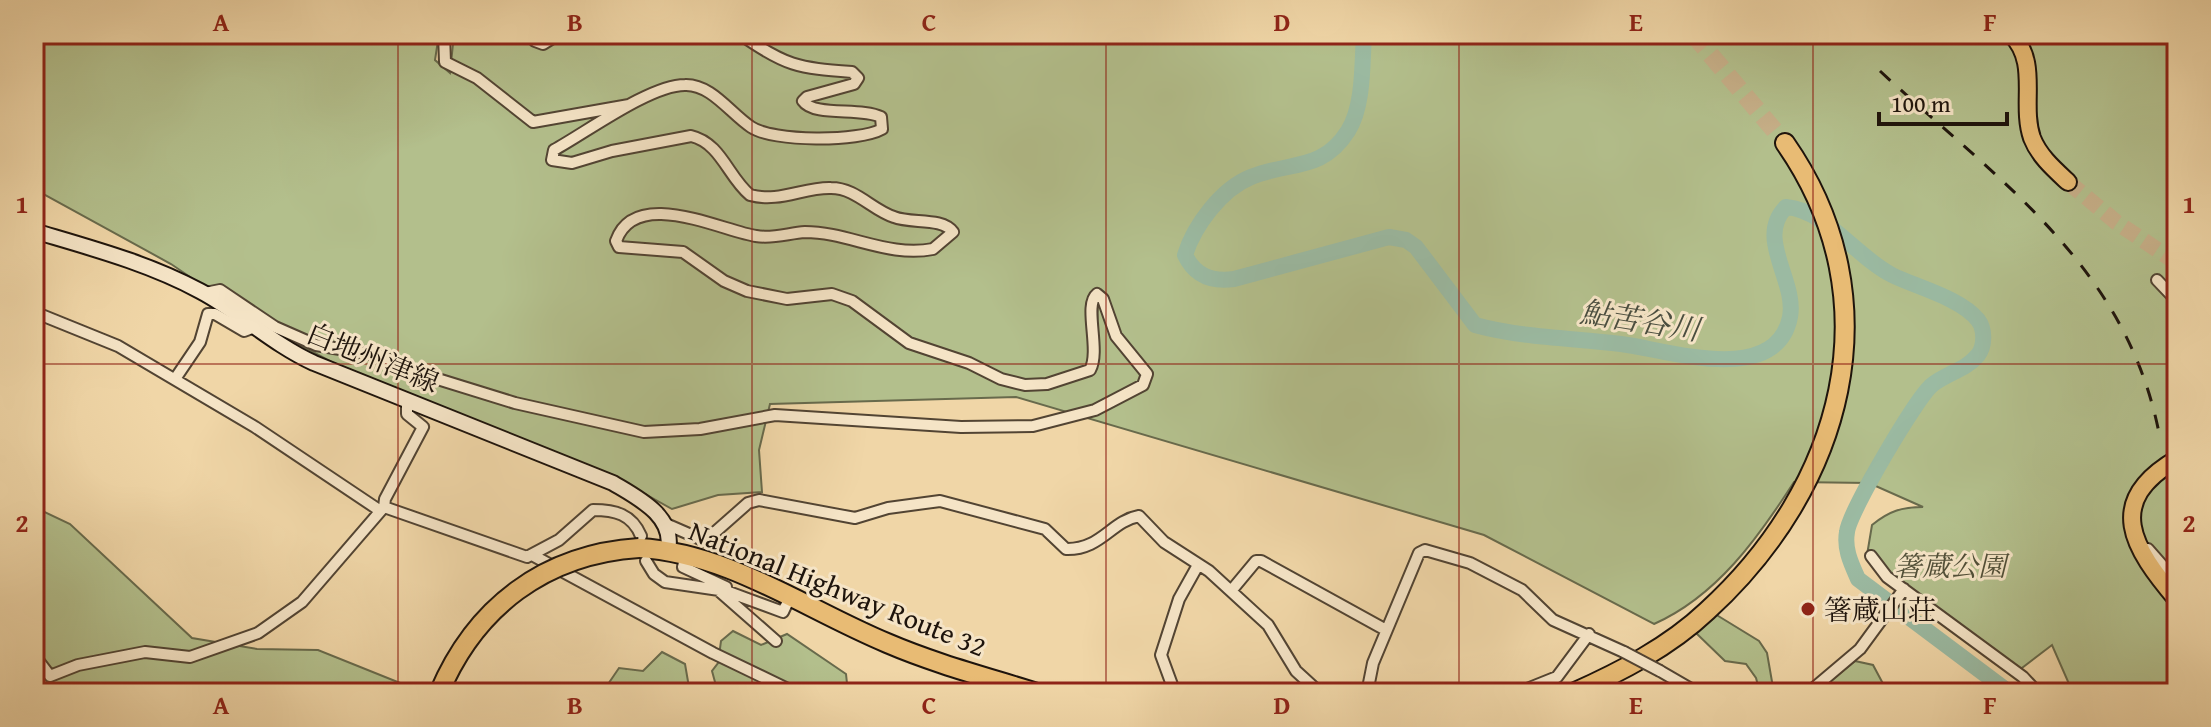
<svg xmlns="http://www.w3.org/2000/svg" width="2211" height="727" viewBox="0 0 2211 727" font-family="'Gentium Book Plus','Noto Serif JP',serif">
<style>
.green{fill:#b3bf8c;stroke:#686a4c;stroke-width:2}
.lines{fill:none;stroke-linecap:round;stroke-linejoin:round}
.river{stroke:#9bbaa2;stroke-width:16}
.primary-tunnel{stroke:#c6af88;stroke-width:16;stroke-dasharray:16 8;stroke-linecap:butt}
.highway-tunnel{stroke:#c6af88;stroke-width:18;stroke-dasharray:18 9;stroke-linecap:butt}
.street-casing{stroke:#524433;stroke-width:14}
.secondary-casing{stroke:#1e140c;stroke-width:18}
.primary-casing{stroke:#1e140c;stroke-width:20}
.highway-casing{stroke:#1e140c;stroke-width:22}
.street{stroke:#f5e4c6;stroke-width:10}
.secondary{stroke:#f5e4c6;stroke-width:14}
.primary{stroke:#e8bb74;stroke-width:16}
.highway{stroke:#e8bb74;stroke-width:18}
.rail{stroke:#1e140c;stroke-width:3;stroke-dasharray:14 14;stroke-linecap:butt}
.street-bridge-casing{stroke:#524433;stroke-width:14;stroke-linecap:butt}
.highway-bridge-casing{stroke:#1e140c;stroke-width:22;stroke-linecap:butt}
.street-bridge{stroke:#f5e4c6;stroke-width:10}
.highway-bridge{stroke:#e8bb74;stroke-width:18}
.grid{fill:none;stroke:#8f2418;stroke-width:2;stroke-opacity:0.55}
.poi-dot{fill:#8f2418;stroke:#f5e4c6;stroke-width:3}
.labels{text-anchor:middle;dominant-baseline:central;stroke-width:6;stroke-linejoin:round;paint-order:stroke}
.street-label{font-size:28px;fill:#1e140c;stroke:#f5e4c6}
.park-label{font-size:28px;font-style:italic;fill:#525039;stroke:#f5e4c6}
.poi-label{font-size:28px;fill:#1e140c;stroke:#f5e4c6;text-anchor:start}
.water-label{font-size:30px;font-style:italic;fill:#4a4e40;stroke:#f5e4c6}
.neatline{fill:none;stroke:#8f2418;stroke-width:3}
.grid-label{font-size:26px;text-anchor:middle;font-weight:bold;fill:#8f2418}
</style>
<rect width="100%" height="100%" fill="#f0d6a7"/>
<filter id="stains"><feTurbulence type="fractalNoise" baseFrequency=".0025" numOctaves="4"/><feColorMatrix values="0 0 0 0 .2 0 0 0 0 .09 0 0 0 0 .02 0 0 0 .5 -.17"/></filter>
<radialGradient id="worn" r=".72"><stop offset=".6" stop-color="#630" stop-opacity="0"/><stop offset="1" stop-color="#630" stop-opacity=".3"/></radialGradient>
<path class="green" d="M34 34H439L435 60 450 73 454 34H499L508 40 526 34H2177V693H2073L2052 645 2018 671 1867 555 1872 525C1889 511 1902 507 1923 507L1869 483 1794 482C1758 538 1717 596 1654 624L1484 535 1016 397 770 404 759 450 762 492 718 495 672 509 611 475 350 372 252 319 171 264 34 189Z
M34 507 70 524 192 638 257 649 318 650 425 693H34Z
M1715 614 1759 641 1767 653 1774 693H1760L1756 678 1746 664 1725 661 1696 633Z
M733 631 761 645 787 634 846 674 848 693H718L712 671 718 663 721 641Z
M662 652 685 664 690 693H602L619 668 643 671Z
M1855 661 1873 665 1888 693H1853L1851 687 1835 693H1816Z"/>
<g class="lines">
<path class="river" d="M1364 34C1362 63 1364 106 1348 131 1322 172 1290 161 1251 177 1221 189 1194 226 1185 255 1195 276 1212 282 1234 279L1389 237 1406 240 1416 247 1475 325C1523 338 1572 338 1621 344 1664 349 1776 388 1790 317 1797 281 1755 238 1786 207 1826 210 1855 256 1892 275 1916 287 1961 298 1978 320 1985 329 1985 346 1978 355 1966 370 1947 373 1932 385 1917 397 1849 512 1847 532 1844 549 1851 563 1858 579L2010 693"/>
<path class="primary-tunnel" d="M2068 182 2116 222 2177 263"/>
<path class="highway-tunnel" d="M1693 34 1785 143"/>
<defs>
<path id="street" d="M444 34 445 62 477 78 533 122 629 105
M534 34 535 41 543 44 559 34
M2157 280 2177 301
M205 293 220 290 275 327 316 345 382 356 402 368 515 403 644 432 700 429 775 415 961 427 1033 426 1095 410 1143 385 1147 374 1116 336 1103 299 1097 294C1083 305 1101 350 1090 370L1047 384 1025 385 1001 379 969 363 909 343 852 301 832 294 787 299 747 291 724 281 683 252 619 247 616 241C635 186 722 231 756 236 773 239 789 233 805 232 848 232 889 258 933 249L953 232C942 217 911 224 894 217 872 210 856 188 831 188 804 187 779 203 750 195 728 177 721 143 691 136L612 151 572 163 552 160 554 150C587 132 650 85 685 85 711 84 730 113 751 127 773 142 859 142 882 129L881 117C861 107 814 117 803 101L807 97 854 84 858 78 852 72C798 68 785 66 740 34
M34 312 118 346 255 427 379 510
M175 379 200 342 208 314H215L244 331 252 328
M384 507 527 557 559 540 593 510C615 510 632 514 641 536
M666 524 705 541 748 503 759 500 855 518 888 508 940 501 1045 529 1066 549C1101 550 1111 521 1139 516L1164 542 1209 571 1268 625 1296 671 1320 693
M2148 549 2177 582
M686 553 683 567 726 587V591
M534 556 713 653 796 693
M1871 556 1887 577 2023 677 2038 693
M646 561 654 574 665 582 726 591 783 612 790 597
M718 590 776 641
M1231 591 1256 561H1261L1386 630
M34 655 50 676 78 665 145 652 190 657 258 633 302 602 384 507 385 499 423 427 407 414V400
M1660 671 1698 693
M1175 693 1161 655 1179 599 1198 565
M1367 693 1373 663 1419 553 1425 550 1470 563 1522 590 1553 620 1624 652
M1517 693 1557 677 1589 634
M1808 693 1860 649 1904 589"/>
<path id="secondary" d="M34 231C91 248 148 263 200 291 240 312 272 344 314 363L613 483C638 498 675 516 668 550"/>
<path id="primary" d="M2011 34C2040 63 2020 103 2032 138 2039 156 2054 169 2068 182
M2177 459C2103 502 2133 548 2177 600"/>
<path id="highway" d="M639 548C729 553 805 609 887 643 936 664 986 677 1037 693
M1573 693C1620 672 1669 647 1707 611 1842 488 1896 302 1785 143"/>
</defs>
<use href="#street" class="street-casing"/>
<use href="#secondary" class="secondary-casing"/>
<use href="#primary" class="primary-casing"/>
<use href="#highway" class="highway-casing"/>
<use href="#street" class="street"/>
<use href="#secondary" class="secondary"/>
<use href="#primary" class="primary"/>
<use href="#highway" class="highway"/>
<path class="rail" d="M1880 71C2000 182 2128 267 2160 438
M2170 616 2177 672"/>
<defs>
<path id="street-bridge" d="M1624 652 1660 671"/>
<path id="highway-bridge" d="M439 693C475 607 545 554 639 548"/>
</defs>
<use href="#street-bridge" class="street-bridge-casing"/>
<use href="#highway-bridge" class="highway-bridge-casing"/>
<use href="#street-bridge" class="street-bridge"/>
<use href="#highway-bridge" class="highway-bridge"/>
</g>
<path class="grid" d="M398 34V693M752 34V693M1106 34V693M1459 34V693M1813 34V693M34 364H2177"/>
<circle class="poi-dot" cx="1808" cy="609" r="8"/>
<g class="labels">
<g class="street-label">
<text transform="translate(373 357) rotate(22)">白地州津線</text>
<text transform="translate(838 588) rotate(22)">National Highway Route 32</text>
</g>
<g class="park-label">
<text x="1950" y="565">箸蔵公園</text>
</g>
<g class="poi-label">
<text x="1824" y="609">箸蔵山荘</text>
</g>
<g class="water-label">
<text transform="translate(1640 320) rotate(9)">鮎苦谷川</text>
</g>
</g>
<rect width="2211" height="727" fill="none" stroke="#f0d6a7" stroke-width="88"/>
<path d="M1879 112v12h128v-12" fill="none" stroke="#1e140c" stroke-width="4"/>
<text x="1891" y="112" font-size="24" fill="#1e140c" stroke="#f5e4c6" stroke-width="6" paint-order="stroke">100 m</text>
<rect x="44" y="44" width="2123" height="639" class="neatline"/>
<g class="grid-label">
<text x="221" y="31">A</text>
<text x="575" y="31">B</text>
<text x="929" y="31">C</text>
<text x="1282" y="31">D</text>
<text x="1636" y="31">E</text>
<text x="1990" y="31">F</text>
<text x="22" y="213">1</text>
<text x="2189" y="213">1</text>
<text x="22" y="532">2</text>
<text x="2189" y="532">2</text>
<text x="221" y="714">A</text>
<text x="575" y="714">B</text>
<text x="929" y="714">C</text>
<text x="1282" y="714">D</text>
<text x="1636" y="714">E</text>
<text x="1990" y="714">F</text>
</g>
<rect width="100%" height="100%" filter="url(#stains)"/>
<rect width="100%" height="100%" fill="url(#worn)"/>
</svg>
